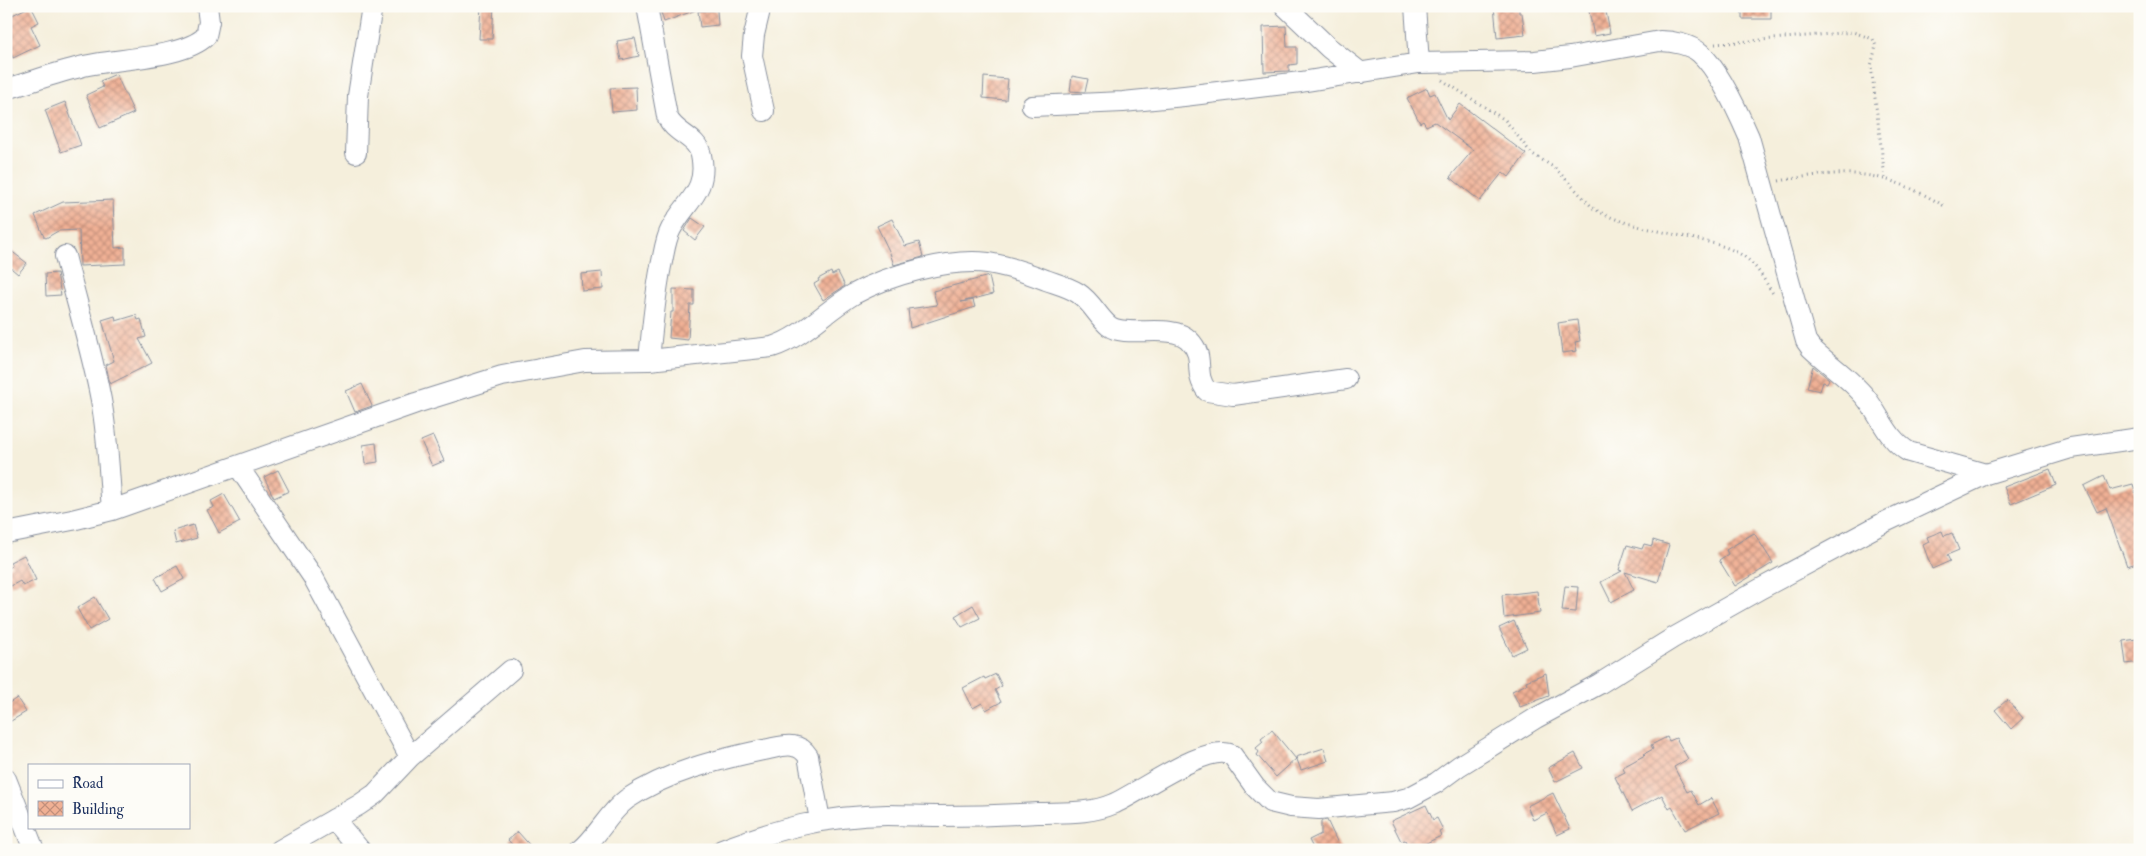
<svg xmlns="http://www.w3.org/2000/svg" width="2146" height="856" viewBox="0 0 2146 856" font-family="'IM FELL Double Pica',serif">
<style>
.building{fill:url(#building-cross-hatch)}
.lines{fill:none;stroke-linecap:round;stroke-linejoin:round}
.minor-casing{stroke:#888f9d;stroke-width:22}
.path{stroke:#888f9d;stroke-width:3;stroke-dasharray:1 4;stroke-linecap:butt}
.minor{stroke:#fff;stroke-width:20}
</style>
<defs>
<pattern id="building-cross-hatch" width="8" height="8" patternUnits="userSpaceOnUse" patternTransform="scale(1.25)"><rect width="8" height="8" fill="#f0b094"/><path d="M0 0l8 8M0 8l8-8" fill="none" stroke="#c2907c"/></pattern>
</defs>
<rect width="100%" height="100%" fill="#fdfcf7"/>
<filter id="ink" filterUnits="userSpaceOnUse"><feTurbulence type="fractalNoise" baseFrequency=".02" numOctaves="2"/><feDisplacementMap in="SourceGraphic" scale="10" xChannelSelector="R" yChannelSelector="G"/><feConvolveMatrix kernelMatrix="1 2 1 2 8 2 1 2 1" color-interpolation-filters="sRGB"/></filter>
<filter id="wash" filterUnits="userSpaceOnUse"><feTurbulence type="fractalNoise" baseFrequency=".0096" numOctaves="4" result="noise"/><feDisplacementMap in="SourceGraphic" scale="20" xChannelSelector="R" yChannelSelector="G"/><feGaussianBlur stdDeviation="1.12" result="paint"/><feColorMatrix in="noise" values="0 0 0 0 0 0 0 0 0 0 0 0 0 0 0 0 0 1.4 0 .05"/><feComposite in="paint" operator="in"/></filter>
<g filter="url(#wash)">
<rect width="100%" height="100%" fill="#f5efdc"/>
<g id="blocks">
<path class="building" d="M31 6 39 22 31 26 40 45 13 58 6 44V18Z
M481 6H494L492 39H479Z
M659 6H701V8L664 22Z
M1494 6H1519V13H1522L1525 35 1497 38Z
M1588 6H1605L1610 33 1594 36Z
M1742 6H1771V19H1742Z
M717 10 718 25 700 27 698 11Z
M1286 26 1287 47H1297V64L1289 65V71L1264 72 1263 27Z
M635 38 639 56 621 60 617 41Z
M116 74 134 113 100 128 86 95 103 87 100 81Z
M1072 76 1088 79 1085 92 1070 91Z
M984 77 1008 79 1006 100 983 98Z
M636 87 637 110 612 112 610 88Z
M1427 88 1430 95 1435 93 1448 120 1460 104 1526 154 1509 177 1503 172 1480 201 1450 177 1473 150 1435 122 1426 126 1423 121 1420 123 1407 98Z
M65 102 81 145 61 152 45 110Z
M113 200 115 248 125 247V264L80 266 79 230 58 231 46 238 44 237 35 215 63 202Z
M692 218 705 227 695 240 684 231Z
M892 219 905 246 919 242 923 257 894 265 890 253 877 226Z
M6 247 27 263 18 274 6 264Z
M602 272 603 289 582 291 581 274Z
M831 272 832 275 838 272 845 286 823 300 814 284 819 281 818 279Z
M57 273 61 295 46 296 45 274Z
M989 276 993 294 961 302 973 300 975 307 910 328 908 309 937 305 933 291Z
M673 289 694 290V305H690L688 340 669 338 671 312H673Z
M136 315 138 320 141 319 146 337 139 339 152 363 110 384 106 365 114 361 102 320 115 316 116 321Z
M1577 320 1580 341 1575 342 1577 351 1562 353 1558 323Z
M1813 366 1829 379 1827 383 1823 382 1820 391 1807 388Z
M362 384 372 406 355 412 346 391Z
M433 436 444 461 432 466 421 441Z
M376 443 378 462 365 464 363 445Z
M2050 469 2056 485 2011 504 2004 487Z
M278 470 289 491 274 498 264 477Z
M2104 476 2110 490 2133 484 2140 510V562L2127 566 2106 508 2097 512 2084 486Z
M224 494 240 522 219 533 207 510 214 507 211 501Z
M193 525 197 538 176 544 173 531Z
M1942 531 1944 536 1952 533 1959 550 1947 555 1950 561 1932 569 1923 545 1929 542 1927 537Z
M1754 533 1773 563 1735 586 1719 560 1728 554 1726 550Z
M1653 540 1669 545 1658 582 1625 572 1634 590 1611 602 1601 582 1622 571 1619 570 1627 545 1642 549 1644 544 1652 546Z
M24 555 36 580 23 586 20 581 11 586 6 576V569L12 566 10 562Z
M177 566 184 579 162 591 155 578Z
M1565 586 1578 587 1576 612 1562 611Z
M1537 591 1540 613 1504 618 1502 595Z
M95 597 108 619 89 630 77 608Z
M973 605 980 618 962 627 955 616Z
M1514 621 1527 648 1512 655 1499 628Z
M2137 639V642H2140V662L2126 664 2123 641Z
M1546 673 1549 696 1520 707 1512 691 1527 684 1526 681Z
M996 674 1002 686 995 690 1001 702 986 710 982 703 973 708 963 688 984 677 985 679Z
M17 698 26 712 6 724V705Z
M2007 700 2023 718 2011 729 1995 710Z
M1272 730 1296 759 1276 777 1257 755 1259 752 1256 748 1263 742 1261 739Z
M1667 737 1669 741 1676 738 1688 759 1674 767 1687 792 1691 790 1699 805 1711 798 1719 813 1685 830 1672 807 1669 809 1662 795 1632 811 1615 777 1625 772 1623 767 1645 755 1644 754 1653 749 1651 745Z
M1324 748 1328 761 1301 770 1296 757Z
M1575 753 1583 768 1555 782 1548 768Z
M1553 793 1570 829 1557 835 1547 813 1533 820 1527 806Z
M1426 805 1433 820 1437 818 1443 830 1439 832 1441 836 1416 848 1414 844 1408 846 1405 840 1401 841 1391 821Z
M1327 820 1341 850H1314L1309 840 1321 834V821Z
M518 832 534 850H517L508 840Z"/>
</g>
</g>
<g filter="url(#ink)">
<use href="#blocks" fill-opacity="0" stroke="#888f9d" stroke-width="1"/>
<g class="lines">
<defs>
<path id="minor" d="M647 6 667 116C674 134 697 136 701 155 709 191 685 202 671 229 665 240 664 254 661 266 655 297 652 328 649 360
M761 6 754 35 752 56 764 111
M1285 6 1329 48 1361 73
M1415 6 1419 63
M6 89C31 82 55 73 80 67 113 58 183 59 206 36L209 22 207 6
M1032 106 1123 102 1184 96 1301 82 1419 63 1535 61 1570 57 1660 41C1673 41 1691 45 1700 53 1719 70 1739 114 1749 137L1806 341 1811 348C1829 365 1851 379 1866 398 1881 417 1887 439 1909 452L1986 474
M356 153 358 96 372 6
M65 256C77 304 92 352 101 400 108 437 109 474 112 510
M238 466 313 577 410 757
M6 533 72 520 112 510 416 403 502 376 585 361 649 360 772 347C803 337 825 311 854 294 889 275 949 258 988 263 1008 266 1028 273 1046 280 1057 284 1069 287 1078 293 1092 302 1097 316 1109 326 1126 339 1172 322 1189 340 1207 358 1192 372 1207 391L1233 395 1346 379
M6 779 34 850
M334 819 360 850
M280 850 359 805 375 794 410 757 511 670
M581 850C599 835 608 813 627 799 667 772 716 760 763 750 772 749 784 744 793 746 800 747 804 750 808 756L820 820
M722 850C780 828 825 816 887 815 905 815 923 816 940 816 973 816 1006 815 1038 813 1063 812 1090 814 1113 804 1139 793 1207 742 1232 755L1255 787 1270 802 1291 807 1319 809 1349 806 1393 802 1408 798 1436 783 1459 766 1536 718 1599 684 1673 638 1760 589 1885 522 1986 474 2071 448 2140 438"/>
</defs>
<use href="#minor" class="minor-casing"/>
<path class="path" d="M1715 44 1853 32 1873 39 1876 46 1871 66 1885 178
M1442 80 1505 120 1531 153 1555 168 1593 208C1621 226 1667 232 1700 240 1716 244 1733 248 1746 258 1758 267 1766 283 1774 295
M1779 181C1850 168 1884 170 1946 207"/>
<use href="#minor" class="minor"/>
</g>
</g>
<rect width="2146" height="856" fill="none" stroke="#fdfcf7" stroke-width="25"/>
<rect x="28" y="764" width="162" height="65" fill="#fdfcf7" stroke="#a3aaba"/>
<rect x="38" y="780" width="25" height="8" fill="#ffffff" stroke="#a3aaba"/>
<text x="72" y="788" font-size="15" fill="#1b2f5e">Road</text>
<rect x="38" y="801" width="25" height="15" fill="url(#building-cross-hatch)" stroke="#a3aaba"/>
<text x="72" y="814" font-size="15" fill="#1b2f5e">Building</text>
</svg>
